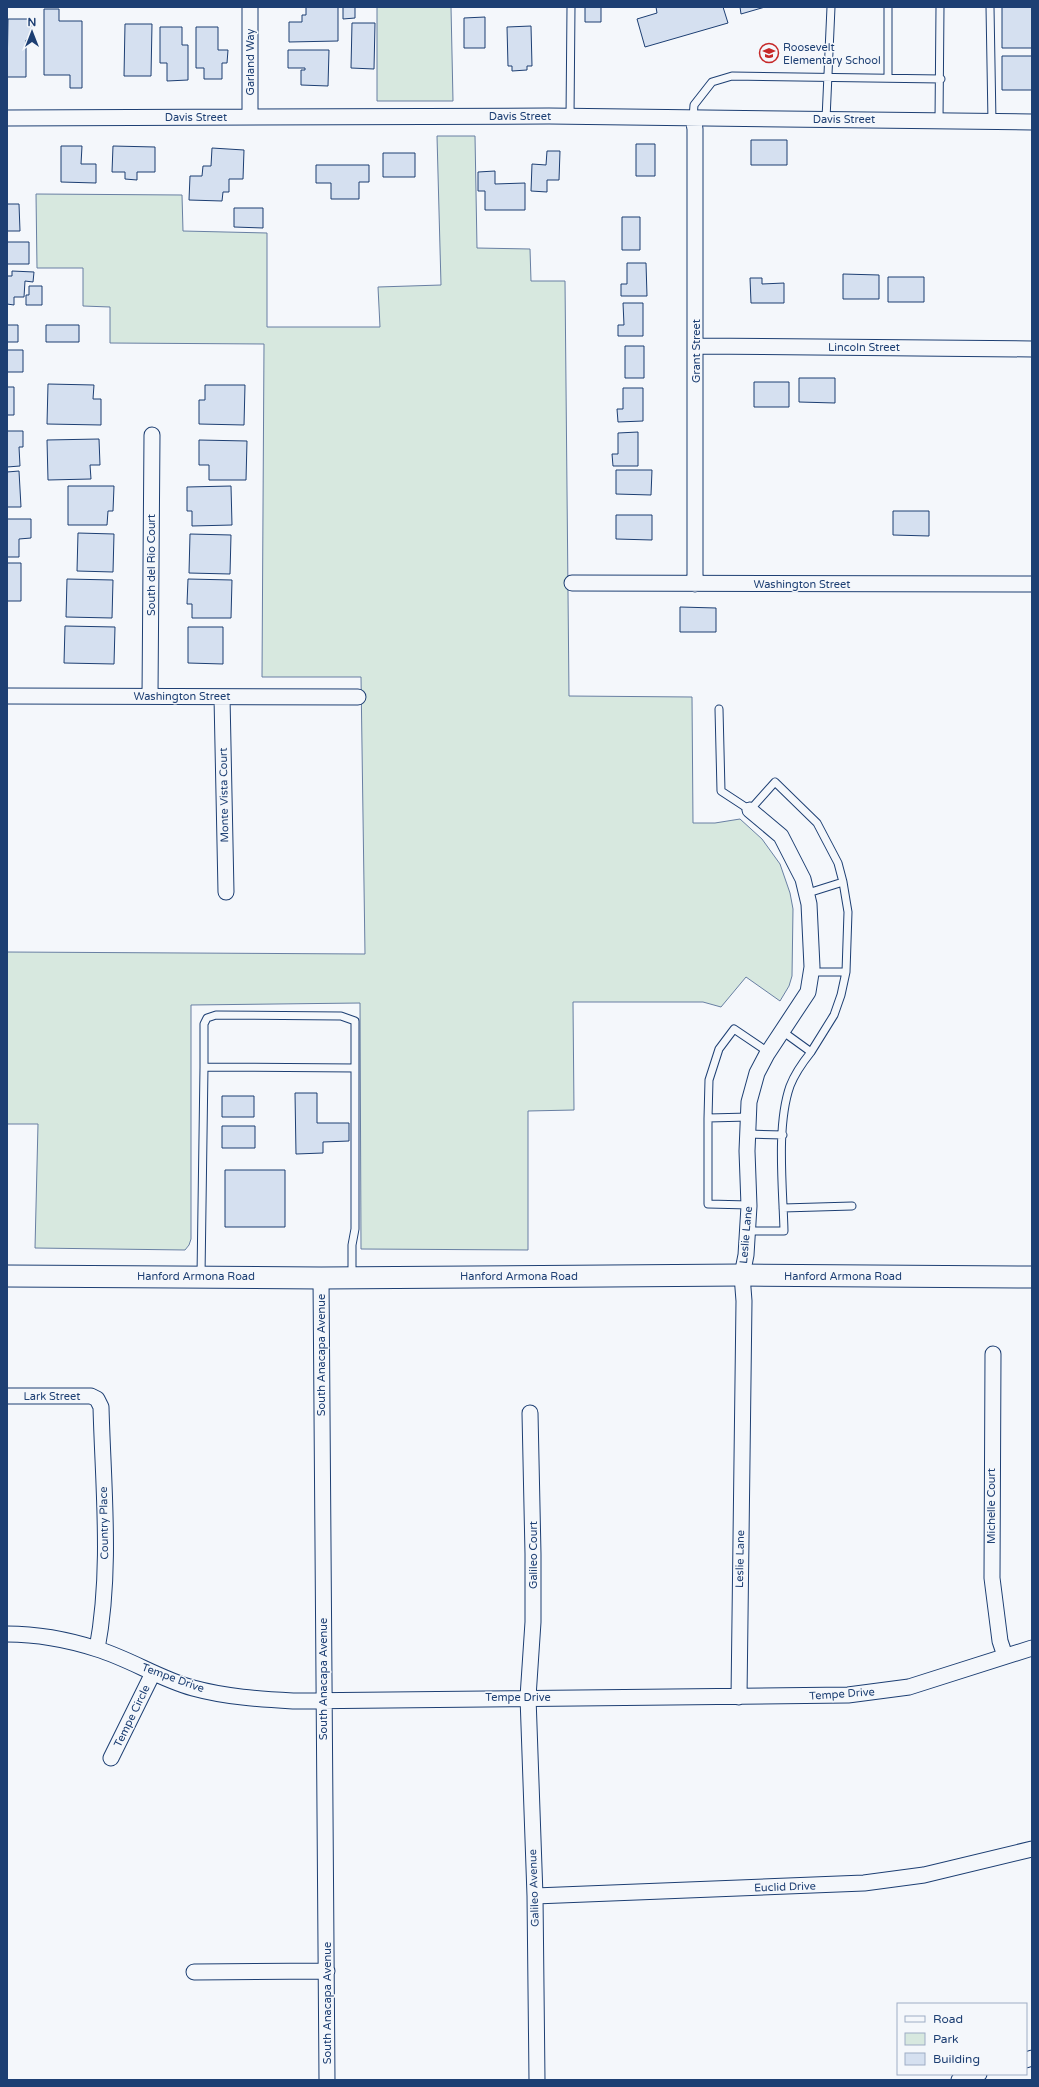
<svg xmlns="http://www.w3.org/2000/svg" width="1039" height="2087" viewBox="0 0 1039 2087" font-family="'Varela Round',sans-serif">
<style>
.green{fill:#d7e8df;stroke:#687fa3}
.building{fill:#d5e0f0;stroke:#1d3f73}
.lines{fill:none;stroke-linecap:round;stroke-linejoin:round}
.service-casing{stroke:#1d3f73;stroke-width:9}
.minor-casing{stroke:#1d3f73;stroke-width:17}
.secondary-casing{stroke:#1d3f73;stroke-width:23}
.service{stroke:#f4f7fb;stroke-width:7}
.minor{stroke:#f4f7fb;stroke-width:15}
.secondary{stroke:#f4f7fb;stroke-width:21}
.labels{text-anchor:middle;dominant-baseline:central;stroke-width:3;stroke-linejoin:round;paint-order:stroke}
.poi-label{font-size:11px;fill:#1d3f73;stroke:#f4f7fb;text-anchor:start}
.street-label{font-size:11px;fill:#1d3f73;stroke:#f4f7fb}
</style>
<rect width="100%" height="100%" fill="#f4f7fb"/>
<path class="green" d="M377 7H451L453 101H377Z
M437 136H475L477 248 530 249 531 281H565L569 696 692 697 693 823H715L740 819 762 839 780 864 790 893 793 909 792 976 789 986 780 1001 746 977 721 1007 703 1002H573L574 1110 528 1111V1250L361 1249 360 1003 191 1005V1239L189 1245 185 1250 35 1248 38 1124H7V952L365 954 361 677H262L264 344 110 343V307L83 306V268H37L36 194 182 195 183 231 267 233V327H380L378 287 441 285Z"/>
<path class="building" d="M306 7H338V41L289 42V22H302V15H306Z
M343 7H355V18L343 19Z
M585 7H601V22H585Z
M656 7H723L728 23 645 47 637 19 657 13Z
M740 7H765L741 14Z
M1002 7H1032V48H1002Z
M44 9H59V21H82V88H70V75H44Z
M485 17V48H464V18Z
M8 19H32V40H26V77H7Z
M352 23H375L374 69 351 68Z
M125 24H152L151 76H124Z
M531 26 532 66H527V70L512 71V66H508L507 27Z
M160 27H182V45H188V80L167 81V63H160Z
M196 27H218V50H228L227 63H222V79H204V68H196Z
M288 50H329L328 86 301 85V70H305V68H288Z
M1002 56H1032V90H1002Z
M751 140H787V165H751Z
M636 144H655V176H636Z
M61 146H82L81 164H96V183L61 182Z
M113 146 155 147V172H137V180L125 179V172H112Z
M212 148 244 150 243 179H229V192H223L222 201 189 200 190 176H202L203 166H211Z
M547 151H560L559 180H547V192L531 191 532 164 546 165Z
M383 153H415V177H383Z
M316 165H369V182H359V199H331V183H316Z
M495 171V184L525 183V210H485V191H478V172Z
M7 204H19L20 231H7Z
M234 208H263V228L234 227Z
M622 217H640V250H622Z
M7 242H29V264H7Z
M627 263H646L647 296H621V284H627Z
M12 271 34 272 33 282 25 281 24 297H14V305L7 304V276H12Z
M843 274 879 275V299H843Z
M888 277H924V302H888Z
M750 278H762V284L784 283V303H751Z
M29 286H42V305H26V295H29Z
M623 303H643V336H618V325H624Z
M7 325H18V342H7Z
M46 325H79V342H46Z
M625 346H644V378H625Z
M7 350H23V372H7Z
M799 378H835V403L799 402Z
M754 382H789V407H754Z
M48 384 94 385 93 399H101V425L47 424Z
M205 385H245L244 425 199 424V400H205Z
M7 387H14V415H7Z
M623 388H643V421L618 422 617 409H623Z
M7 431H23V447H19L20 466 7 467Z
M638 432V466H613L612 454H618V433Z
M99 439 100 465H90L91 479 48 480 47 440Z
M199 440 247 441 246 480H209V465H199Z
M616 470H652L651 495 616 494Z
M19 471 21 507H7V472Z
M68 486H114L113 511H108L107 525H68Z
M231 486 232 525 192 526V511H187V487Z
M893 511H929V536L893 535Z
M616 515H652V540L616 539Z
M7 519H31V538L19 539V557H7Z
M78 533 114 534 113 572 77 571Z
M190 534 231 535 230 574 189 573Z
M7 563H21V601H7Z
M67 579 113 580 112 618 66 617Z
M188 579 232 580 231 618H192V604H187Z
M680 607 716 608V632H680Z
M65 626 115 627 114 664 64 663Z
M188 627H223V664L188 663Z
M295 1093H317V1123H349V1141L323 1142V1153L296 1154Z
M222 1096H254V1117H222Z
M222 1126H255V1148H222Z
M225 1170H285V1227H225Z"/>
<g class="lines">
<defs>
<path id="service" d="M990 7 992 122
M888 78V7
M570 117 571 7
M693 118 694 105 712 82 732 76 941 79
M826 119 831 7
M939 120 940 7
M719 709 721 791 750 810 775 782 817 823 838 863 843 882 808 893
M812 972H846L848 912 843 882
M782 1031 811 1052 834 1015 841 995 846 972
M204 1067V1024L207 1018 216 1015 341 1016 355 1021V1229L352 1245V1277
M749 1117 708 1118 709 1080 719 1049 734 1029 768 1052
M708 1118V1204L749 1205
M748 1134 783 1135
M783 1208 852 1206
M747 1231H784C783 1188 776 1126 790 1086 795 1073 803 1062 811 1052
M201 1276 204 1067 355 1068"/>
<path id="minor" d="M250 7V117
M7 118 549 116 1032 122
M693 118 695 129V584
M696 346 1032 349
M572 583 1032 584
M7 696 358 697
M150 696 152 435
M222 697 226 892
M321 1278 327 2080
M993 1354 992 1578 1000 1641 1005 1656
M7 1396H91L97 1399 101 1407C103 1486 112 1570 97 1649
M530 1413 533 1554V1622L528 1697 535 1896 537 2080
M7 1634C36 1634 69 1640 97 1649 130 1659 160 1679 193 1688 226 1697 259 1699 293 1701L848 1695 909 1687 1032 1648
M739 1697 744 1301 742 1275 746 1255 749 1206 747 1151 749 1102 757 1073 767 1054 808 992 812 967 809 904 803 879 781 836 750 810
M111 1758 153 1673
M535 1896 864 1883 924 1875 1032 1849
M194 1972 327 1971
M1026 2060 1032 2058
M959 2080 979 2074"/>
<path id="secondary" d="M7 1276 321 1278 742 1275 1032 1277"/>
</defs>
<use href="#service" class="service-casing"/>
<use href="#minor" class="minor-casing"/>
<use href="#secondary" class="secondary-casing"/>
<use href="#service" class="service"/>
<use href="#minor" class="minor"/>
<use href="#secondary" class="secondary"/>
</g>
<defs>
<symbol id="school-ring" viewBox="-11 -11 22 22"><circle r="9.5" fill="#f4f7fb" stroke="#c62828" stroke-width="1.5"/><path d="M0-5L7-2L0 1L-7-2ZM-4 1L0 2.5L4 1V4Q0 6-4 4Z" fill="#c62828"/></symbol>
</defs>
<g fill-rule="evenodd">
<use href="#school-ring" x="758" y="42" width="22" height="22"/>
</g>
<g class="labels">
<g class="poi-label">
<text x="783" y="47">Roosevelt<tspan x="783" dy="13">Elementary School</tspan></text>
</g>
<g class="street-label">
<text transform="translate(250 62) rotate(-90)">Garland Way</text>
<text x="520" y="116">Davis Street</text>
<text x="196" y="117">Davis Street</text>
<text x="844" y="119">Davis Street</text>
<text x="864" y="347">Lincoln Street</text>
<text transform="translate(696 351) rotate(-90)">Grant Street</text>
<text transform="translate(151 565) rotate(-90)">South del Rio Court</text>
<text x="802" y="584">Washington Street</text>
<text x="182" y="696">Washington Street</text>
<text transform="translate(224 795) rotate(-91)">Monte Vista Court</text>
<text transform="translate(746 1235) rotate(-85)">Leslie Lane</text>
<text x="196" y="1276">Hanford Armona Road</text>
<text x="519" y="1276">Hanford Armona Road</text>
<text x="843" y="1276">Hanford Armona Road</text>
<text transform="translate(321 1355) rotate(-90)">South Anacapa Avenue</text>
<text x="52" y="1396">Lark Street</text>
<text transform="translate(991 1506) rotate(-90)">Michelle Court</text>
<text transform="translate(104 1523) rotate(-91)">Country Place</text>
<text transform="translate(533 1555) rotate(-90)">Galileo Court</text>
<text transform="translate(740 1559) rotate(-89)">Leslie Lane</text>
<text transform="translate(173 1678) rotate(20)">Tempe Drive</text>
<text transform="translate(323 1679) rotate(-90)">South Anacapa Avenue</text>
<text transform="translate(842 1694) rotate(-4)">Tempe Drive</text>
<text x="518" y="1697">Tempe Drive</text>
<text transform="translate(132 1716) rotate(-64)">Tempe Circle</text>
<text transform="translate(785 1887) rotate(-2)">Euclid Drive</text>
<text transform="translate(534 1888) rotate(-92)">Galileo Avenue</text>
<text transform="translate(327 2003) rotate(-90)">South Anacapa Avenue</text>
</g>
</g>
<rect width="1039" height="2087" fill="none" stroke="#1d3f73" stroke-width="16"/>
<rect x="897" y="2003" width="130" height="72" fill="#f4f7fb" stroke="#9eadc5"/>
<rect x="905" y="2016" width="20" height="6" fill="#f4f7fb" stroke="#9eadc5"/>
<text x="933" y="2023" font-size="12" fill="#1d3f73">Road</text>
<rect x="905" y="2033" width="20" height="12" fill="#d7e8df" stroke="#9eadc5"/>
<text x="933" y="2043" font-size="12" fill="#1d3f73">Park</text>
<rect x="905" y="2053" width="20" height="12" fill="#d5e0f0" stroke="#9eadc5"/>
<text x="933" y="2063" font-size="12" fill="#1d3f73">Building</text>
<g transform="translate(32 32)" stroke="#f4f7fb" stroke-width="3" paint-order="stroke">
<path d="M0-3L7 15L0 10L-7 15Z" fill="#1d3f73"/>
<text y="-6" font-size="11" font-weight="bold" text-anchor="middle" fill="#1d3f73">N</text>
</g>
</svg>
